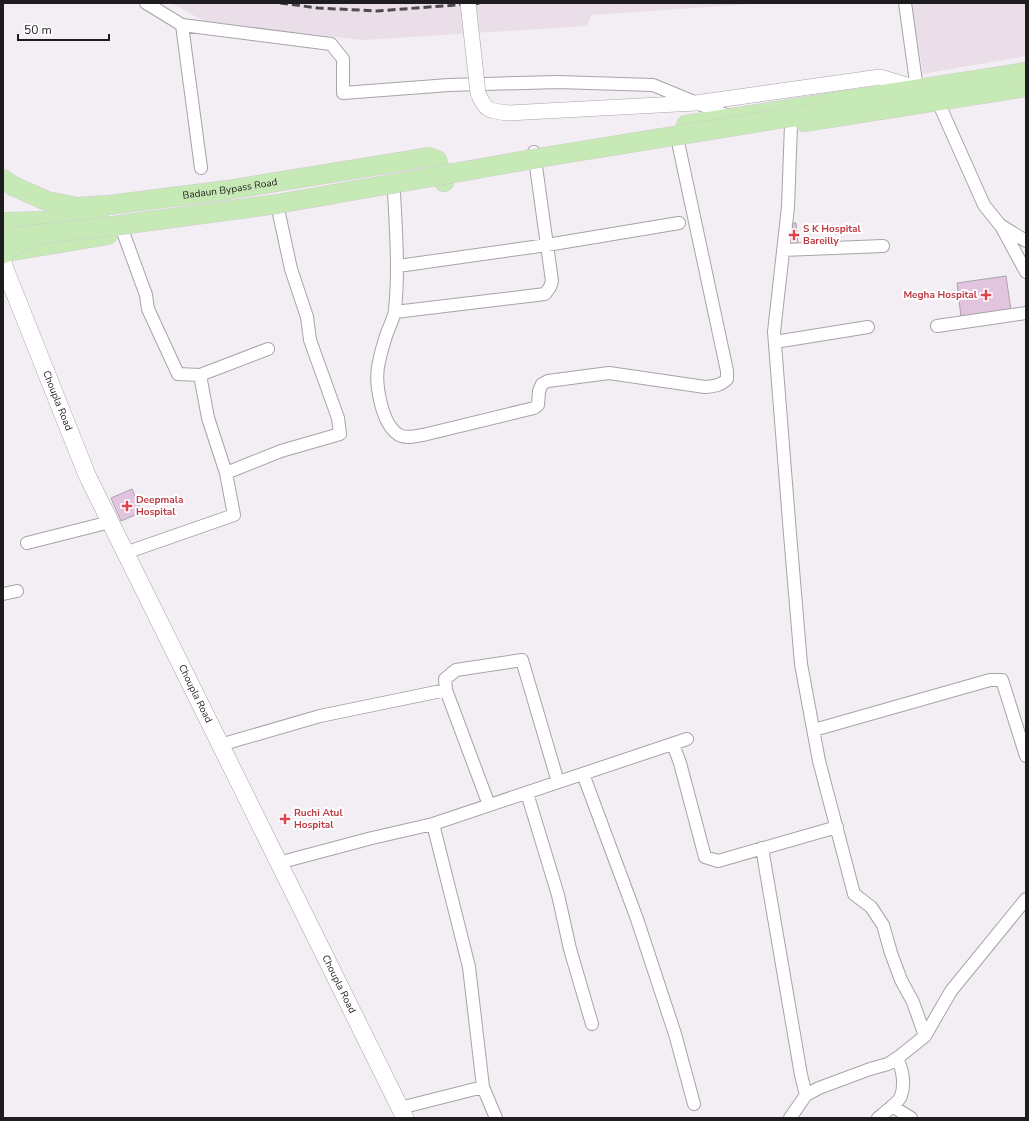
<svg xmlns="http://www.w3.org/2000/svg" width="1029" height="1121" viewBox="0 0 1029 1121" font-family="'Nunito Sans',sans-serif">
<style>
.built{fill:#eadfe9}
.building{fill:#e2c3e0;stroke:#a9a4a8}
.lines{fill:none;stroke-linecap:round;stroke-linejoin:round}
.minor-casing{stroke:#a8a3a8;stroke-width:14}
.tertiary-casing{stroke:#a8a3a8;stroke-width:16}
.secondary-casing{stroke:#a8a3a8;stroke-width:18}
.primary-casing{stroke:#cecdce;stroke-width:20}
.minor{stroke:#fff;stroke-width:12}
.tertiary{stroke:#fff;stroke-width:15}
.secondary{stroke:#fff;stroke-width:17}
.primary{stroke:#c7e9b6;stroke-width:19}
.rail{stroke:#4e4b4e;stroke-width:3;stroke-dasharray:8 4;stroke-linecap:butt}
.tertiary-bridge-casing{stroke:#a8a3a8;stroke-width:16;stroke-linecap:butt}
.primary-bridge-casing{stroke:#cecdce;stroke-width:20;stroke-linecap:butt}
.tertiary-bridge{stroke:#fff;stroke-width:15}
.primary-bridge{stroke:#c7e9b6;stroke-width:19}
.health-dot{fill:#e0444e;stroke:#fff;stroke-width:1.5}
.labels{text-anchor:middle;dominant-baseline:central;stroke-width:4;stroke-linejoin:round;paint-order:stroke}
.street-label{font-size:10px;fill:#1e1c1e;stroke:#fff}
.health-label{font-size:10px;font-weight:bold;fill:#be3a42;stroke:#fff;text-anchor:start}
</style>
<rect width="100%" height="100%" fill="#f3eef3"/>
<path class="built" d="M171 3H766L591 15 587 26 363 40 206 22Z
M911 3H1026V56L923 74Z"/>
<path class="building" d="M793 223H796L798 245H790Z
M1006 276 1011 310 961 317 957 283Z
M132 489 142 512 121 521 111 498Z"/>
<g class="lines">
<defs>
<path id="minor" d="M146 3 182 25 201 168
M905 3 917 89
M182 25 331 44 343 59V93L449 85 558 82 653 85 731 117
M935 95 984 205 1000 225 1026 241
M791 124 788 207 774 332 790 534 801 664 819 761 854 894 871 907 883 925 891 953 901 980 913 1002 925 1036
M394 192C396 231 399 270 395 310 394 318 390 325 387 333 384 342 381 352 379 362 374 381 381 424 399 435 406 439 415 436 423 435L534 408 538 405 539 391 542 384 548 381 609 373 705 387C714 386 720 386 727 379V371L678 142
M1001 226 1026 272
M123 232 146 295 148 309 178 374 200 375 268 349
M783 250 883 246
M398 266 547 245 679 223
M395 312 545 294 550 287 552 281 534 152
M937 326 1026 313
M775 342 868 327
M226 473 281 451 340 434 338 418 310 340 307 317 291 269 278 209
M27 543 110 522
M125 553 234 515 226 473 208 418 200 375
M3 594 17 591
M814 730 990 680H1002L1026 756
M673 744 680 763 705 857 718 861 837 827
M220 745 320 716 446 690
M583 774 637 919 675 1034 694 1104
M527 793 558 895 570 949 592 1024
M489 805 446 690 445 679 456 670 522 660 558 782
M762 848 801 1075 806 1095
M278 863 372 838 433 824
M483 1087 496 1118
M892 1106 911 1118
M400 1108 483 1087 469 967 433 824 687 739
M790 1118 806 1095 819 1088 870 1069 888 1064 900 1056 925 1036 951 991 1026 899
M878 1118C883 1114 899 1102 901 1096 905 1085 903 1069 897 1059"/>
<path id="tertiary" d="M478 93C485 111 490 111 508 113L696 103 880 77 916 88"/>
<g id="secondary">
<path id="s1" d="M3 261 5 269 87 475 405 1118"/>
</g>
<g id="primary">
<path d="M804 122 1026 87"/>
<path d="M686 125 1026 72"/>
<path id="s2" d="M3 179 13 186 47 201 77 207 109 205 228 190 429 157 437 160 444 182"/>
<path d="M3 222 100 220"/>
<path d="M6 252 108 235"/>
</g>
</defs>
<use href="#minor" class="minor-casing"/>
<use href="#tertiary" class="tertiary-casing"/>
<use href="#secondary" class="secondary-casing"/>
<use href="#primary" class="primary-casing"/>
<use href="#minor" class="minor"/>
<use href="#tertiary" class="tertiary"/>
<use href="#secondary" class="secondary"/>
<use href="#primary" class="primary"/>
<path class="rail" d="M280 3 318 8 377 11 482 3"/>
<defs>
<path id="tertiary-bridge" d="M468 3 478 93"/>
<path id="primary-bridge" d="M3 238 113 226 277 204 556 155 822 112
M3 254 14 245 28 239"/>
</defs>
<use href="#tertiary-bridge" class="tertiary-bridge-casing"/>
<use href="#primary-bridge" class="primary-bridge-casing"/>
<use href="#tertiary-bridge" class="tertiary-bridge"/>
<use href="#primary-bridge" class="primary-bridge"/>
</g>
<g class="health-dot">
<path d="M792 229h4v4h4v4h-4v4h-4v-4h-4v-4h4z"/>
<path d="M984 289h4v4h4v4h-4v4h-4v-4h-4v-4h4z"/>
<path d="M125 500h4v4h4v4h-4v4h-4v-4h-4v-4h4z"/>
<path d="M283 813h4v4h4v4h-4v4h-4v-4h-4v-4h4z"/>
</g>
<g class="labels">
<g class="street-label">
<text stroke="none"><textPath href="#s2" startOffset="234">Badaun Bypass Road</textPath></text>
<text stroke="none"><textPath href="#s1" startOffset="150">Choupla Road</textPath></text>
<text stroke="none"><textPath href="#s1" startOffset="474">Choupla Road</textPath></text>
<text stroke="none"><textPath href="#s1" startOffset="798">Choupla Road</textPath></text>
</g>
<g class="health-label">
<text x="803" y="229">S K Hospital<tspan x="803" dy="12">Bareilly</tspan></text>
<text x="977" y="295" text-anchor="end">Megha Hospital</text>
<text x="136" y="500">Deepmala<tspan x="136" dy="12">Hospital</tspan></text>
<text x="294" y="813">Ruchi Atul<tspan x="294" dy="12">Hospital</tspan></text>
</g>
</g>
<rect width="1029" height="1121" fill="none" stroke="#1e1c1e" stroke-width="8"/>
<path d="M18 34v6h91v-6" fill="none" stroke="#1e1c1e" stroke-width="2"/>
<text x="24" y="34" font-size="12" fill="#1e1c1e" stroke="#ffffff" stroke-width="3" paint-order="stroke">50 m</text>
</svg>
